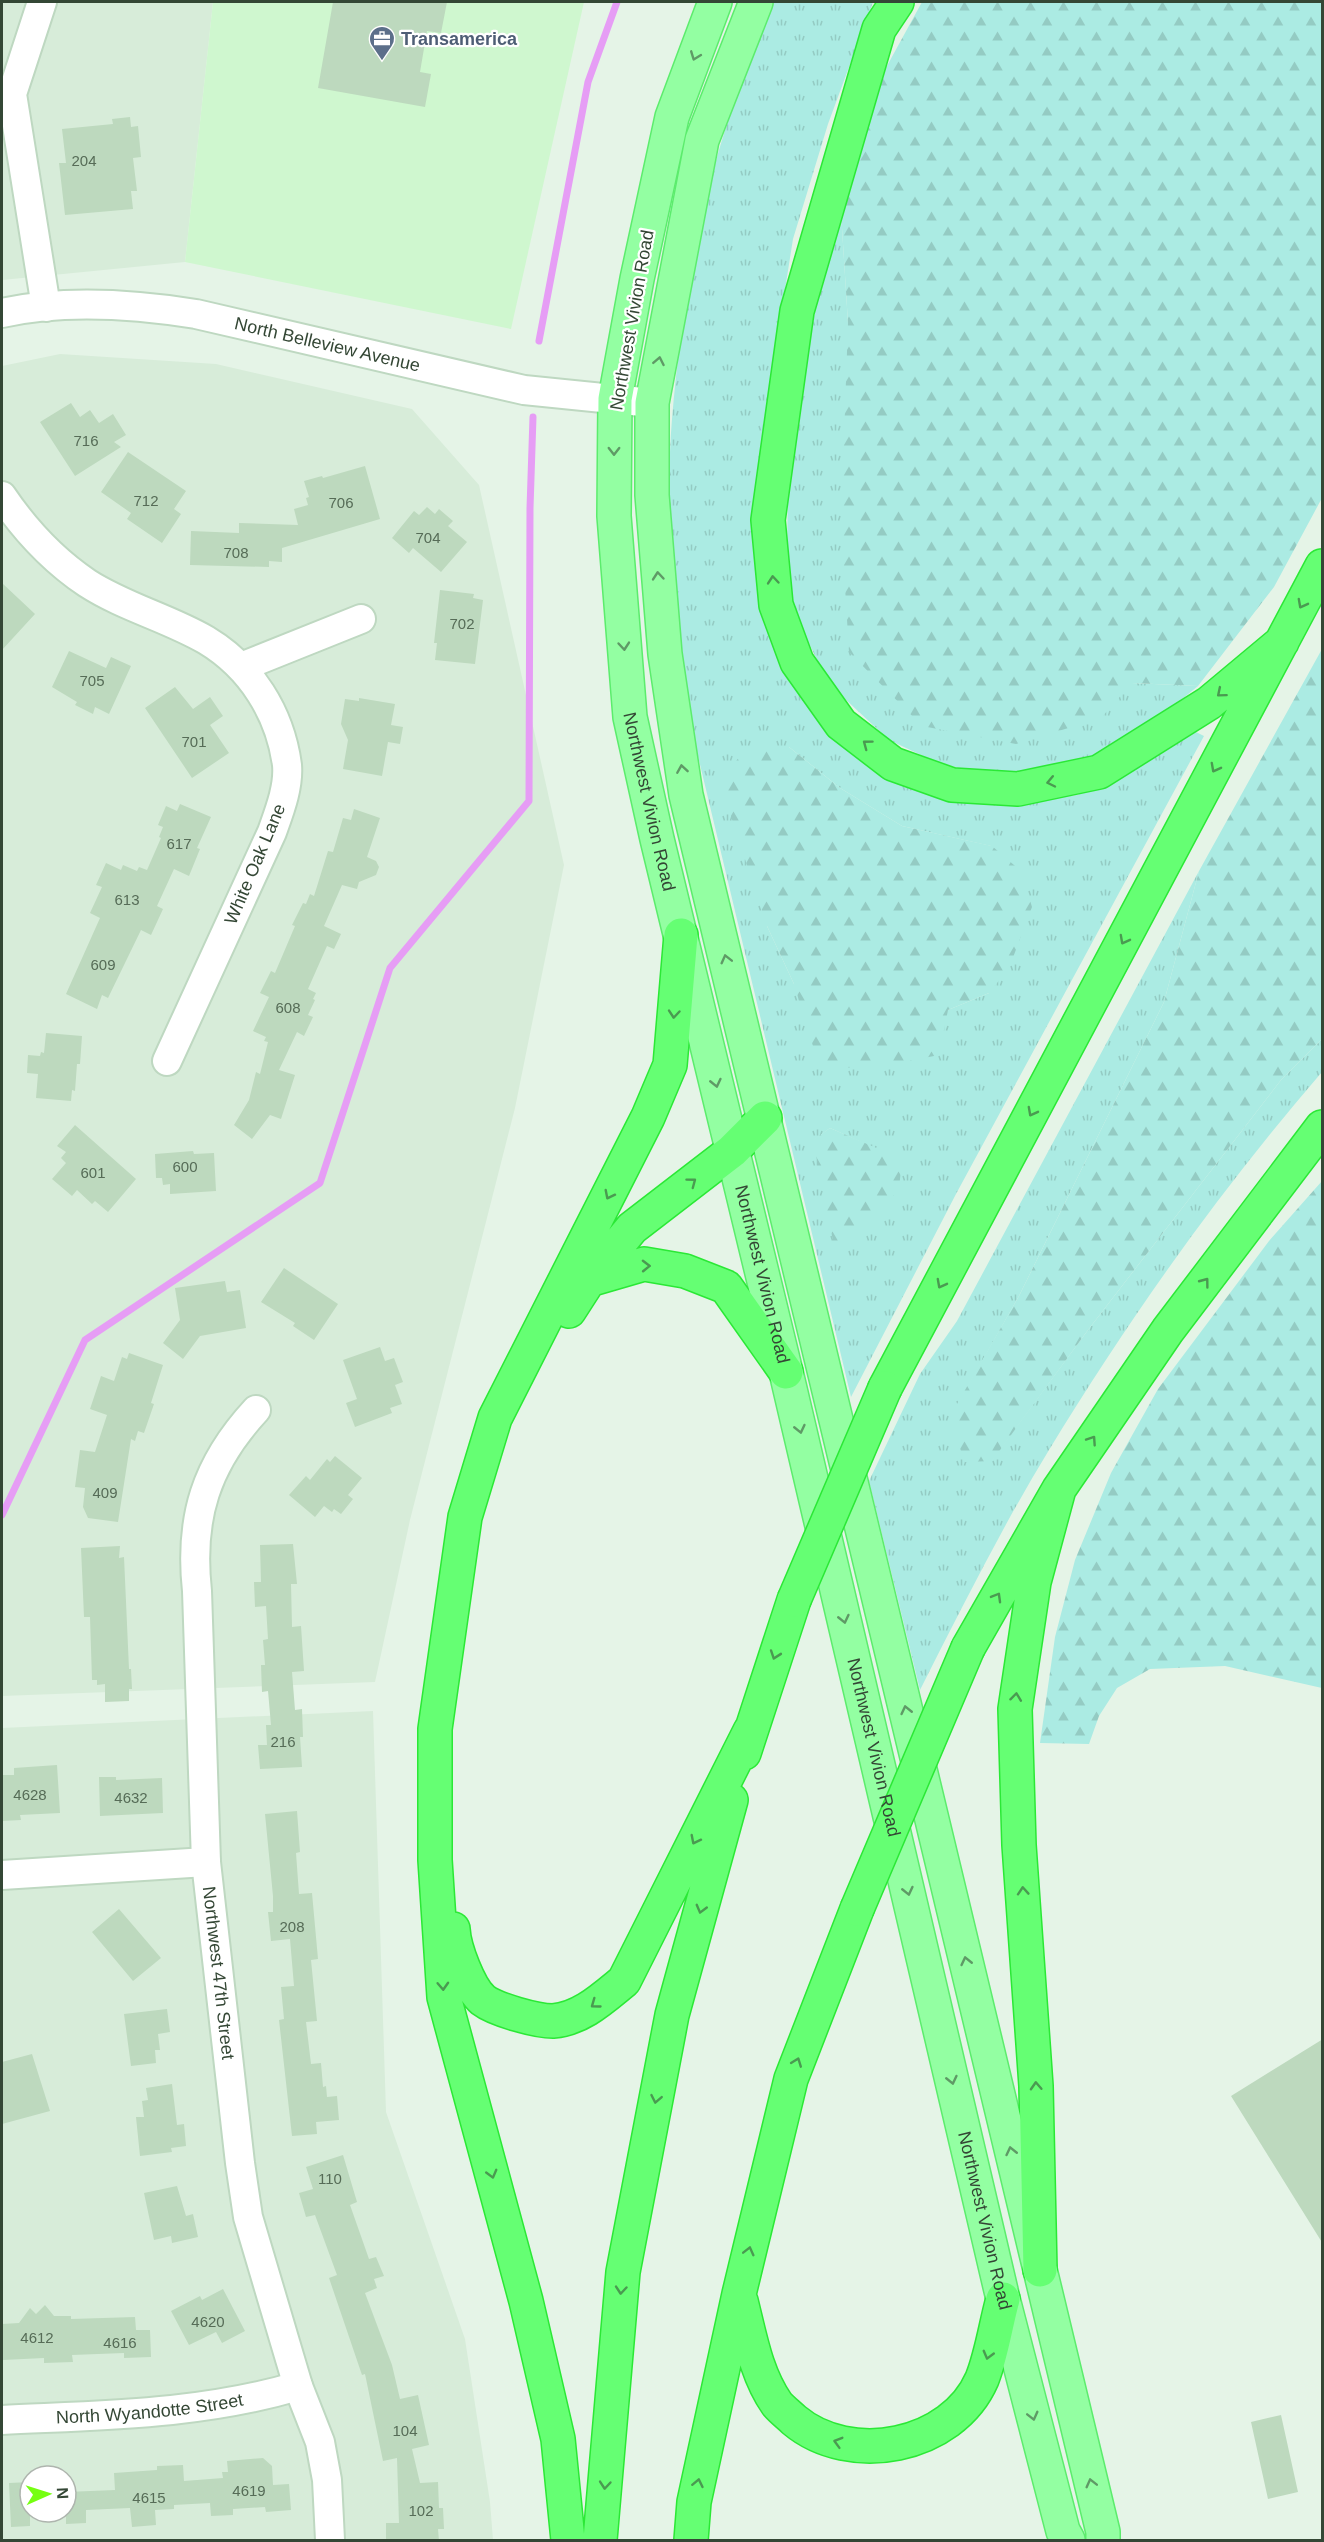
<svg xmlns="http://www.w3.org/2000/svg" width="1324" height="2542" viewBox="0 0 1324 2542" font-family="Arial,sans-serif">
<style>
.residential{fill:#d7ecd9;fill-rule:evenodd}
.commercial{fill:#cff7cf}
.grass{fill:url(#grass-tufts);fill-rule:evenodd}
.forest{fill:url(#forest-firs)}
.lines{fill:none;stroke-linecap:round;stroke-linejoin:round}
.stream{stroke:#e69df5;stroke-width:7}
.building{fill:#bdd9be}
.minor-casing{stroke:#bed8c1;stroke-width:32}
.major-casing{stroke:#5cec6d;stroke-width:36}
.highway-casing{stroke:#2be836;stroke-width:36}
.minor{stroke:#fff;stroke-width:28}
.major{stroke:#93ffa2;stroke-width:33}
.highway{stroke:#65ff73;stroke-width:33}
.highway-bridge-casing{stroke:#2be836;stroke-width:36;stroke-linecap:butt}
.highway-bridge{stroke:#65ff73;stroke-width:33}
.oneway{stroke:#5f9a66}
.oneway2{stroke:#4a9a51}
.labels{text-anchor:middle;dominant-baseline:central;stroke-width:4.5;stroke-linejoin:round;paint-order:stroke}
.number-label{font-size:15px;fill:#566c57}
.service-label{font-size:18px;font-weight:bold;fill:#4e5e75;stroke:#fff;text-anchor:start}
.street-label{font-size:18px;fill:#344735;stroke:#fff}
</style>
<defs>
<pattern id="grass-tufts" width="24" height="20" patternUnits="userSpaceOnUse" patternTransform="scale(1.5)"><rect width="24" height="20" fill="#abebe3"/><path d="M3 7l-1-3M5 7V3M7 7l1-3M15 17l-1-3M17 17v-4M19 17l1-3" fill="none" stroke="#94cbc3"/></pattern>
<pattern id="forest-firs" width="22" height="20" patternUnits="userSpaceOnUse" patternTransform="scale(1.5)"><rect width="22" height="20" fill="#abebe3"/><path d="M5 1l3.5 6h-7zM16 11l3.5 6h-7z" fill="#94cbc3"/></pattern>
</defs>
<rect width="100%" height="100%" fill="#e5f4e7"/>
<path class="residential" d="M2 2H213L185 262 2 280Z
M60 354 216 364 412 409 479 485 564 865 515 1108 410 1520 375 1682 2 1696V366Z
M373 1711 386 2112 465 2339 490 2502 493 2540H2V1728ZM30 2476H66V2512H30Z"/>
<path class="commercial" d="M213 2H584L511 329 185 262Z"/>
<path class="grass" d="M774 2H873L828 124 793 239 769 391 756 550 772 639 936 795 1000 805 1077 795 1132 771 1194 731 1204 736 956 1194 851 1397 687 710C676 614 664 516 672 419 679 335 692 250 714 168 729 111 752 56 774 2ZM789 747 840 788 902 826 991 846 989 993 948 1010 794 984 767 926ZM830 1128 879 1150 814 1140Z
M841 212 848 323 1132 683 1198 686 1142 732 1090 758 1040 772 986 775 936 762 889 740 829 684 795 615 787 556 788 479 818 292Z
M1199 871 1164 1002 1019 1296 950 1418 992 1460 1088 1330 1281 1080 1322 1039V1072C1220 1190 1130 1317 1049 1450 1002 1527 961 1609 920 1690L869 1481 920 1374 957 1321Z"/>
<path class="forest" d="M922 2H1322V498L1274 587 1198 686 1132 683 1101 718 1016 744 922 726 849 652 841 522 848 323 841 212 882 75Z
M1322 649V1039L1281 1080 1088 1330 992 1461 965 1462 949 1418 1019 1296 1164 1002 1199 871Z
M789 747 840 788 902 826 992 846 1021 871 1032 907 1009 968 989 993 948 1010 939 1055 883 1066 820 1069 794 984 767 926 720 783 745 749Z
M830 1128 902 1159 899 1189 857 1239 836 1256 813 1140Z
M1322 1181V1688L1225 1666 1150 1669 1117 1688 1099 1716 1089 1744 1040 1743 1055 1637 1075 1560 1111 1473 1158 1389 1269 1241Z"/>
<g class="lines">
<path class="stream" d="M539 341 588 82 617 2
M2 1515 85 1340 320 1183 390 968 529 801 530 508 533 417"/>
</g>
<path class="building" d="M333 2H447L441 33 427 31 420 72 431 74 425 107 318 88Z
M130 117 131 127 138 126 141 157 133 158 137 191H131L133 209 65 215 59 163H66L62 129 113 124 112 119Z
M71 403 80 417 90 410 99 423 113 414 126 435 114 442 121 447 75 476 40 422Z
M128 452 186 491 174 509 181 514 162 543 127 519 131 513 101 492Z
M365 466 380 519 282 548V562L269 561V567L190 565 191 531 239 533V523L298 525 294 509 308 505 306 498 309 497 304 481 322 476 323 478Z
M427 507 435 514 439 509 453 521 448 526 467 542 441 572 413 548 409 553 392 538 414 511 419 515Z
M2 583 35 614 2 650Z
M440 590 474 594 473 598 483 600 475 664 435 660 437 643H434Z
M69 651 106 668 111 657 131 666 109 714 95 707 93 714 75 705 77 702 52 687Z
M175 687 193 709 210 697 223 716 210 725 229 753 192 778 145 708Z
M359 698 395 704 391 725 403 727 400 744 388 742 382 776 343 769 348 740 341 724 345 699 359 701Z
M180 804 211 817 197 848 200 849 189 876 174 869 157 906 163 909 151 935 141 930 108 998 102 995 97 1009 66 994 100 918 90 913 102 887 96 885 106 863 121 870 123 865 137 871 139 867 147 870 161 838 159 837 163 827 158 825 166 806 177 811Z
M354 809 380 818 367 857 376 861 379 867 376 875 359 882 357 889 342 885 324 926 341 934 334 949 327 946 308 989 316 993 313 999 315 1000 308 1015 313 1017 304 1036 297 1032 279 1070 295 1075 281 1119 270 1115 252 1139 234 1125 249 1100 256 1072 260 1074 268 1042 264 1041 266 1037 253 1031 269 997 260 993 271 971 275 973 295 926 292 925 303 903 306 904 310 894 314 896 328 851 333 852 343 818 351 820Z
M46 1033 82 1036 80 1064H77L75 1091 72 1090 71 1101 36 1098 38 1074 27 1073 28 1055 40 1056 41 1052 44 1053Z
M75 1125 136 1179 108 1212 95 1201 92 1204 77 1190 72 1196 52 1179 66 1163 61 1158 66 1152 57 1146Z
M193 1151 194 1154 214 1153 216 1191 170 1194V1184L163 1185 162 1178H156L155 1154Z
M284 1268 338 1304 314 1340 293 1326 295 1323 261 1302Z
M225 1281 227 1292 240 1290 246 1328 200 1336 183 1359 163 1343 180 1320 175 1288Z
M380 1347 385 1361 394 1358 403 1382 395 1385 402 1404 390 1408 392 1413 355 1427 346 1403 357 1399 343 1360Z
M129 1353 163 1365 151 1403 154 1404 144 1433 138 1431 135 1441 131 1439 118 1522 88 1518 83 1507 85 1488 75 1487 80 1450 95 1452 107 1415 90 1409 101 1376 114 1381 122 1357 127 1359Z
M335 1456 362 1478 348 1495 353 1499 341 1514 334 1509 332 1512 324 1506 315 1517 289 1495 306 1476 310 1480 327 1459 330 1462Z
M293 1544 297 1584H291L292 1627 301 1626 304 1671 292 1672 295 1710 302 1709 303 1737H300L302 1767 260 1769 258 1745H267L266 1725H271L268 1691 262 1692 261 1665H265L263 1640 268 1639 266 1606 255 1607 254 1582H261L260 1545Z
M120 1546 119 1558 124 1557 129 1669H131L132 1689H129V1701L105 1702V1684L97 1685V1680H92L90 1617H84L81 1548Z
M57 1765 60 1813 20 1815 21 1820 2 1821V1775H14V1768Z
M99 1777H116V1780L162 1778 163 1813 100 1816Z
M297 1811 300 1852 296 1853 299 1894 312 1893 318 1959 311 1960 317 2021 306 2022 311 2064 321 2063 323 2087 326 2086 327 2097 337 2096 339 2120 316 2122 317 2134 292 2136 279 2020 284 2019 281 1987 294 1986 290 1939 271 1941 268 1912H273V1896L265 1814Z
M119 1909 161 1958 133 1981 92 1932Z
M167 2009 170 2032 158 2034 160 2050H155L156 2063 131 2066 124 2014Z
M1323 2039V2244L1231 2096Z
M32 2054 50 2111 2 2124V2062Z
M172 2084 177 2125 184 2124 186 2146 171 2148 172 2152 140 2156 136 2117H144L142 2101 148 2100 146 2088Z
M343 2155 357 2202 350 2205 369 2259 376 2257 384 2276 374 2279 377 2288 365 2293 392 2365 400 2399 418 2395 429 2445 412 2449 420 2483 438 2482 439 2508H443L444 2529H438L439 2541H386V2523H399L397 2458 383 2461 365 2374 362 2375 329 2278 337 2275 315 2215 306 2217 299 2193 313 2189 306 2167Z
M177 2186 186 2216 193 2214 198 2237 172 2243 171 2236 154 2240 144 2193Z
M223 2289 245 2331 222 2343 216 2332 189 2345 171 2311 200 2296 202 2300Z
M45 2305 54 2316H71V2319L135 2317 136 2330H150L151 2357 124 2358V2353L72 2355 73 2362 44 2363V2358L3 2360 2 2324 19 2323 30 2308 36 2314Z
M1281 2415 1298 2492 1268 2499 1251 2422Z
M263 2458 272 2466 273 2485 289 2484 291 2510 266 2512 265 2507 233 2509V2515L211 2516 210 2503 174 2505V2509L155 2510 156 2525 132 2527 130 2508 86 2510V2523L66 2524V2492L115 2490 114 2473 157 2470V2466L183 2465 184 2481 223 2478 222 2472H228L227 2461Z
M30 2482V2526L11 2527 9 2483Z"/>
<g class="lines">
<defs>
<g id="minor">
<path d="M42 2 12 94 46 307"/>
<path id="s1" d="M2 313C65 299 133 304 196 314L524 390 652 403"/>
<path d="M2 496C25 530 53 560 87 583 124 607 168 618 206 640 251 667 280 713 287 765 289 787 279 812 272 832L167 1061"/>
<path d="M241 667 361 619"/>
<path id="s2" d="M256 1410C206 1464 189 1518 197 1591L206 1862 240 2163 248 2217 298 2386 320 2442 327 2480 330 2540"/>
<path d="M2 1875 206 1862"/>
<path id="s3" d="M2 2420C103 2415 199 2415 298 2386"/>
</g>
<g id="major">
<path id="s4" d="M715 2 672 117 637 279 615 399 614 516 630 717 657 839 786 1372 1003 2299 1063 2531 1068 2540"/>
<path d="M756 2 702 140 652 403V495L665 654 686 795 1103 2532V2540"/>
</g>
<path id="highway" d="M897 2 879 29 797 311 768 520 776 605 797 662 841 724 893 764 952 785 1018 789 1099 772 1209 703 1282 642
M589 1280 644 1264 685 1271 726 1287 786 1372
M569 1311 589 1280 632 1228 732 1151 765 1118
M885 1388 1322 566
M968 1648 1059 1489 1168 1330 1322 1127
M744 1753 794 1600
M453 1929C454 1948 469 1988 483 2000 496 2010 537 2021 553 2021 581 2019 603 1998 624 1981L750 1731
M1040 2270 1036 2086 1019 1845 1015 1709 1034 1582 1059 1489
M741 2301C750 2337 756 2374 777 2404 782 2410 789 2415 794 2420 850 2467 952 2448 982 2379 992 2354 996 2324 1003 2299
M568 2540 558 2439 526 2301 444 1997 435 1860V1729L465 1517 495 1418 648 1117 670 1065 681 935
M600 2540 623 2272 672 2015 731 1800
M691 2540 694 2502 739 2294 791 2079 857 1909"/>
</defs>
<use href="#minor" class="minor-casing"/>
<use href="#major" class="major-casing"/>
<use href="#highway" class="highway-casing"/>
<use href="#minor" class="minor"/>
<use href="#major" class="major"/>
<use href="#highway" class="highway"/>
<defs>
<path id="highway-bridge" d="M794 1600 885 1388
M857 1909 968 1648"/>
</defs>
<use href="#highway-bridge" class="highway-bridge-casing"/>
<use href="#highway-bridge" class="highway-bridge"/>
</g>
<defs><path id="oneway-chevron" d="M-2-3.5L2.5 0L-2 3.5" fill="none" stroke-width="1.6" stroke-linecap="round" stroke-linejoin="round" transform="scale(1.5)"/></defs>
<g class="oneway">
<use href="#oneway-chevron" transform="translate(695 56) rotate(111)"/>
<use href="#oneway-chevron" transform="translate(659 361) rotate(-79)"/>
<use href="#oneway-chevron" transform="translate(614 451) rotate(90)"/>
<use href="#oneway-chevron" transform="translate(658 576) rotate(-95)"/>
<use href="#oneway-chevron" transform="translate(624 646) rotate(85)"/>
<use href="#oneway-chevron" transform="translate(682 769) rotate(-99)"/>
<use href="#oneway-chevron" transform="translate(726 959) rotate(-104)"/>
<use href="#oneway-chevron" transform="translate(716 1083) rotate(77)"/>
<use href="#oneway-chevron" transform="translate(800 1429) rotate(77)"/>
<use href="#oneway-chevron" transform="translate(844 1619) rotate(77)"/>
<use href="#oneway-chevron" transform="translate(906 1710) rotate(-103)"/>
<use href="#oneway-chevron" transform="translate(908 1891) rotate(77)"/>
<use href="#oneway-chevron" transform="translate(966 1961) rotate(-103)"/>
<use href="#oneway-chevron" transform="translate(952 2080) rotate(77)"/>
<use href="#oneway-chevron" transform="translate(1011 2151) rotate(-103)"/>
<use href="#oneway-chevron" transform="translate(1033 2416) rotate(76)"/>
<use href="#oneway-chevron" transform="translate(1091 2483) rotate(-104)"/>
</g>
<g class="oneway2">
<use href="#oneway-chevron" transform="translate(773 580) rotate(-95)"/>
<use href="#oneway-chevron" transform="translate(1302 604) rotate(118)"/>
<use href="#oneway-chevron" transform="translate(1221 693) rotate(140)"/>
<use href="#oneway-chevron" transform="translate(867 744) rotate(-143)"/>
<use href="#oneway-chevron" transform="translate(1215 768) rotate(118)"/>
<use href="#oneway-chevron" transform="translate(1051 782) rotate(168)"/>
<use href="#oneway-chevron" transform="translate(1124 940) rotate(118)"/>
<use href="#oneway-chevron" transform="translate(674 1014) rotate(95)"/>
<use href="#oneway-chevron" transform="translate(1032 1112) rotate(118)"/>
<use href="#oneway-chevron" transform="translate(692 1182) rotate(-37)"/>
<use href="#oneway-chevron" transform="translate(609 1195) rotate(117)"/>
<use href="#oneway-chevron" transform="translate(646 1266) rotate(-1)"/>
<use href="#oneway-chevron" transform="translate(1205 1282) rotate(-53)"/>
<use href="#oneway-chevron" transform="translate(941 1284) rotate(118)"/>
<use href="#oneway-chevron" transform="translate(1092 1440) rotate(-56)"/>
<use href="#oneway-chevron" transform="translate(997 1597) rotate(-60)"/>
<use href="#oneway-chevron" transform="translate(775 1655) rotate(109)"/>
<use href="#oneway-chevron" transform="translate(1016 1697) rotate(-83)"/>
<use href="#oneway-chevron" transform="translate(695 1840) rotate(117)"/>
<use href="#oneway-chevron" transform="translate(1023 1891) rotate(-94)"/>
<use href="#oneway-chevron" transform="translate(701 1909) rotate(105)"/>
<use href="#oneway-chevron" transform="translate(443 1986) rotate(87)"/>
<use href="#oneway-chevron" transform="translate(595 2004) rotate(144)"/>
<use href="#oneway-chevron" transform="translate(797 2062) rotate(-69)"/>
<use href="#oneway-chevron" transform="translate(1036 2086) rotate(-93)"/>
<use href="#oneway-chevron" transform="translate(656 2099) rotate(101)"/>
<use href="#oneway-chevron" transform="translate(492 2174) rotate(75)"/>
<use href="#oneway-chevron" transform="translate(749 2251) rotate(-76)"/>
<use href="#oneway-chevron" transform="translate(621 2290) rotate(95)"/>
<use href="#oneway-chevron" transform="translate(988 2355) rotate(105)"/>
<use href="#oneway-chevron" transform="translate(838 2442) rotate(-164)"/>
<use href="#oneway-chevron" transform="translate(698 2483) rotate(-78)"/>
<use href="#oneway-chevron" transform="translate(605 2485) rotate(95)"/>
</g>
<defs>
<symbol id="office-pin" viewBox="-11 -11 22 30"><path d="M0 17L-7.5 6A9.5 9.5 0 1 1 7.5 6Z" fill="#5c6f8a" stroke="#fff"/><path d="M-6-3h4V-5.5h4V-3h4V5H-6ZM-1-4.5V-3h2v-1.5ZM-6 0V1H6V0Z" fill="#fff"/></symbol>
</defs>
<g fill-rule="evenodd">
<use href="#office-pin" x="367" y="24" width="30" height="40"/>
</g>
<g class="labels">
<g class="number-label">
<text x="84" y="160">204</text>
<text x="86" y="440">716</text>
<text x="146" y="500">712</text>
<text x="341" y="502">706</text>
<text x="428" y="537">704</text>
<text x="236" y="552">708</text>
<text x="462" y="623">702</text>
<text x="92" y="680">705</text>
<text x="194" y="741">701</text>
<text x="179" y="843">617</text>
<text x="127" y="899">613</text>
<text x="103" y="964">609</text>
<text x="288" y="1007">608</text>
<text x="185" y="1166">600</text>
<text x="93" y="1172">601</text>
<text x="105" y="1492">409</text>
<text x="283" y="1741">216</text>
<text x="30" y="1794">4628</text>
<text x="131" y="1797">4632</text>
<text x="292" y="1926">208</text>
<text x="330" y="2178">110</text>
<text x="208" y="2321">4620</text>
<text x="37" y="2337">4612</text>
<text x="120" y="2342">4616</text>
<text x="405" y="2430">104</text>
<text x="249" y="2490">4619</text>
<text x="149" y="2497">4615</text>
<text x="421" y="2510">102</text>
</g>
<g class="service-label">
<text x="401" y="39">Transamerica</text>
</g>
<g class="street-label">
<text transform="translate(632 320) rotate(-80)">Northwest Vivion Road</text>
<text stroke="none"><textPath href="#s1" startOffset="330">North Belleview Avenue</textPath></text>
<text stroke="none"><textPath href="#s4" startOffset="816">Northwest Vivion Road</textPath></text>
<text transform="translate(255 864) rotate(-67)">White Oak Lane</text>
<text stroke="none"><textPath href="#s4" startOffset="1302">Northwest Vivion Road</textPath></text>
<text stroke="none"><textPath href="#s4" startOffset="1788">Northwest Vivion Road</textPath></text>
<text stroke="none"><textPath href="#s2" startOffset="580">Northwest 47th Street</textPath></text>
<text stroke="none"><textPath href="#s4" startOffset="2274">Northwest Vivion Road</textPath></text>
<text stroke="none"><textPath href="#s3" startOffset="148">North Wyandotte Street</textPath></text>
</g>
</g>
<rect width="1324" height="2542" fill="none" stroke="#344735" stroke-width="6"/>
<g transform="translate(48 2494) rotate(87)"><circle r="28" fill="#ffffff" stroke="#aeb5ae" stroke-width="1.5"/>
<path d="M0-4.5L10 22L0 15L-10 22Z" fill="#76ff11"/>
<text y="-9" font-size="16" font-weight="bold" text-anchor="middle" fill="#344735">N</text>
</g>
</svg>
